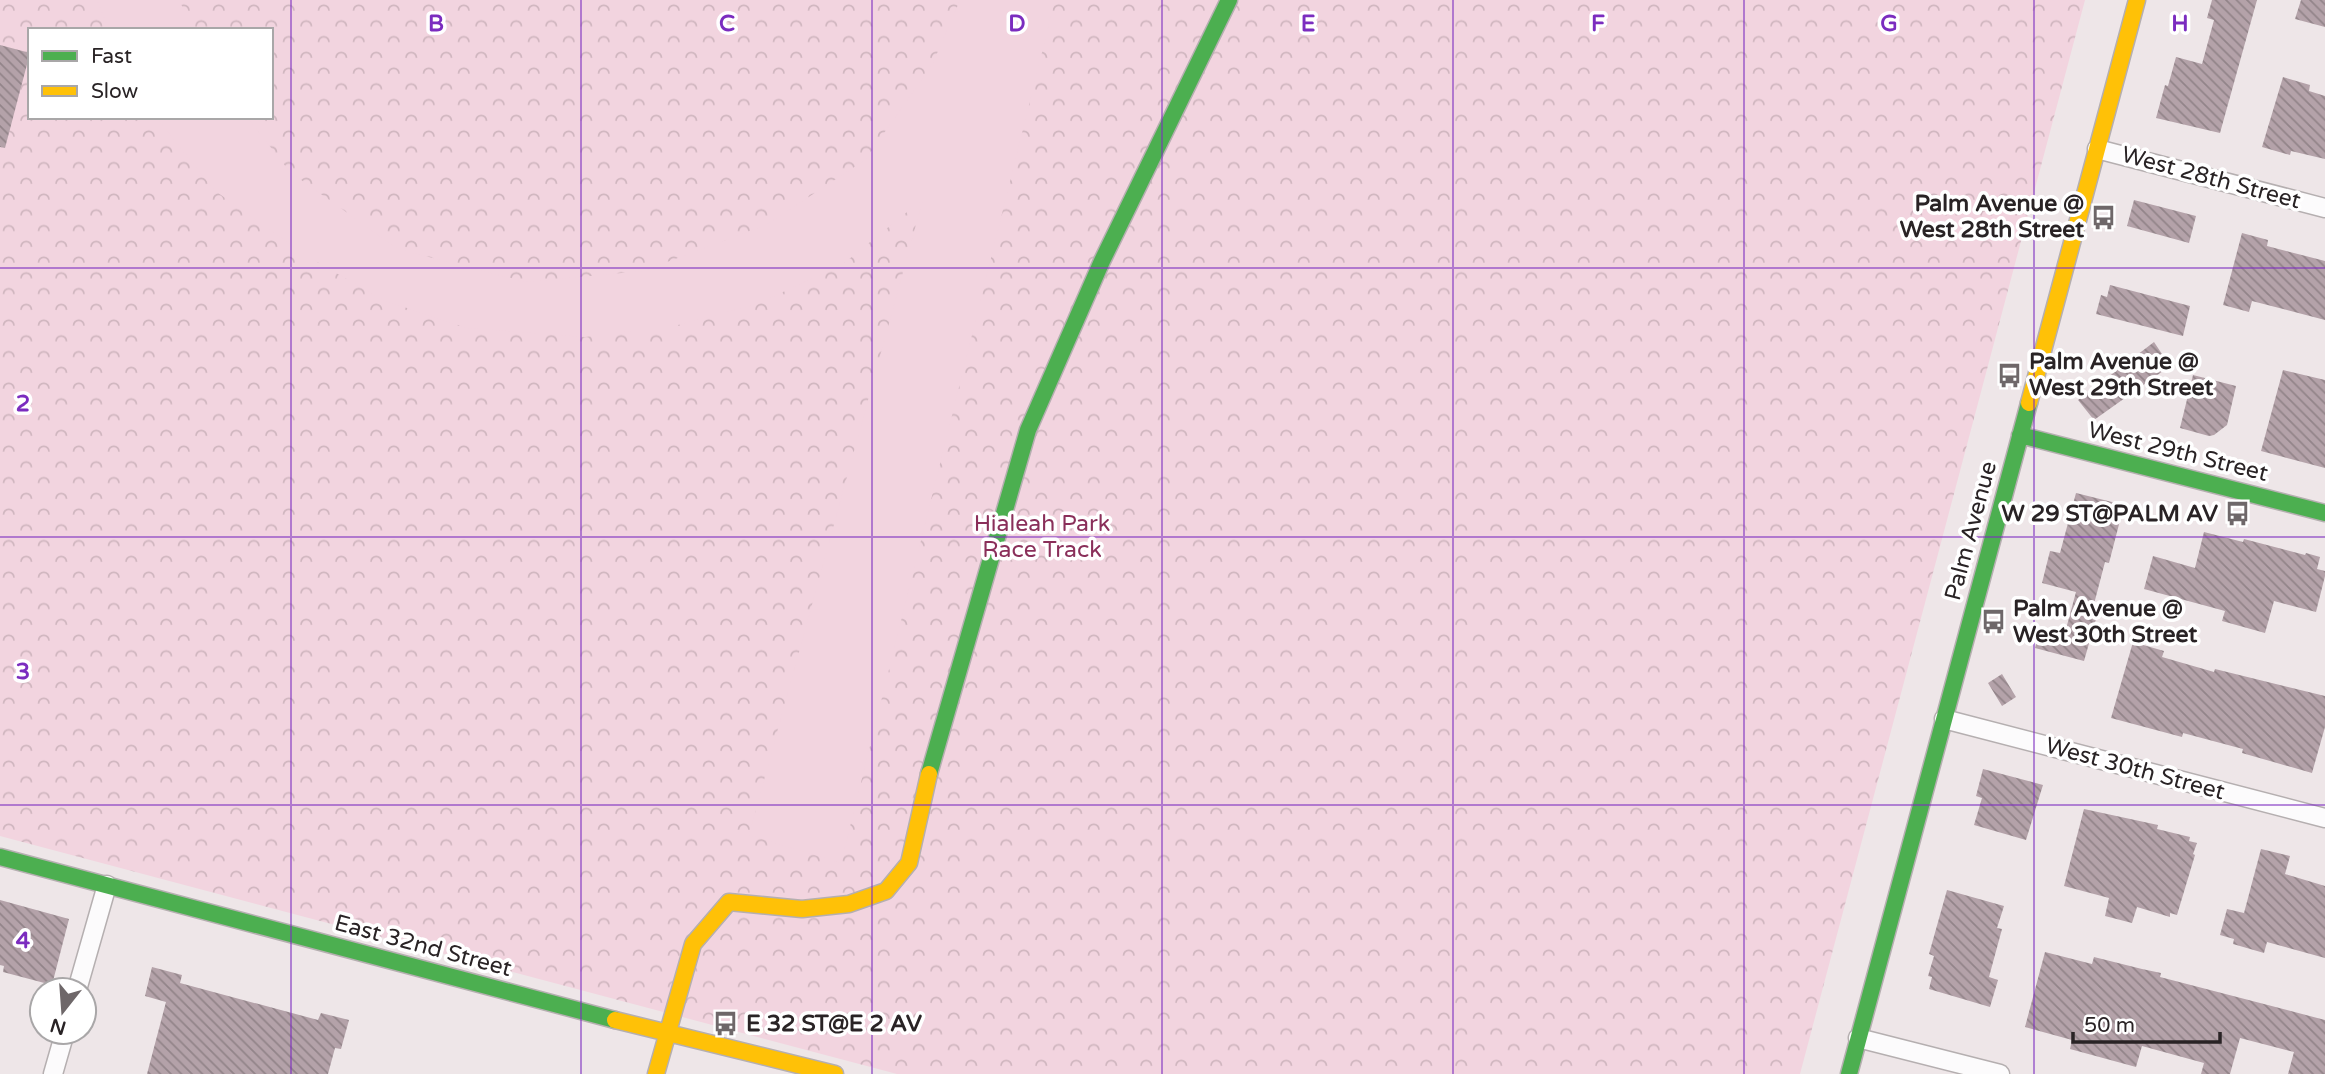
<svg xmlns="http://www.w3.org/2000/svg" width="2325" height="1074" viewBox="0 0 2325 1074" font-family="'Varela Round',sans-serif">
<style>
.park{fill:url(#park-crowns);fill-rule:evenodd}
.garden{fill:#f2d4df}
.building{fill:url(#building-back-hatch)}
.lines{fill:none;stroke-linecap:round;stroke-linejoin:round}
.street-casing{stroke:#b5afb0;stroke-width:21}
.fast-casing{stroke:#b5afb0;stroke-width:19}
.slow-casing{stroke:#b5afb0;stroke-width:19}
.street{stroke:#fcfbfc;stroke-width:18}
.fast{stroke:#4caf50;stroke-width:16}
.slow{stroke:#ffc107;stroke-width:16}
.grid{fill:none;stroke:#7b2cbf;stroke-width:2;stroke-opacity:0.55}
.labels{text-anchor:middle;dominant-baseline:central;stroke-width:7;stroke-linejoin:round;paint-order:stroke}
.street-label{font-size:23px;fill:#292325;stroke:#fff}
.poi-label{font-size:23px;font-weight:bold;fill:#292325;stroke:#fff;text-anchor:start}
.park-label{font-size:23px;fill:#8a2f5a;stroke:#fff}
.grid-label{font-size:23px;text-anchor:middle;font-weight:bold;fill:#7b2cbf;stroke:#fff;stroke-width:7;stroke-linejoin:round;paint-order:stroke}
</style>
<defs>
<pattern id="park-crowns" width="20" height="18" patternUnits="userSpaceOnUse" patternTransform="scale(1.75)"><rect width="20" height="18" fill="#f2d4df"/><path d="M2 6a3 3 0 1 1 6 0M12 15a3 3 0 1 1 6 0" fill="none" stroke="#d0b6bf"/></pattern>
<pattern id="building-back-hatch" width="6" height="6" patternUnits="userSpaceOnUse" patternTransform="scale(1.75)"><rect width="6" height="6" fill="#b4a2a9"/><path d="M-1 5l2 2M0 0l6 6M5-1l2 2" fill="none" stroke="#928489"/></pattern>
</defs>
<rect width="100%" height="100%" fill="#eee6e8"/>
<path class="park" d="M0 0H2085L1800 1074H897L0 836ZM30 30H271V117H30Z"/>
<path class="garden" d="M97 0H179L194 30H109Z
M960 0H1055L841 863 749 835 923 199 843 264 757 304 678 325 585 337 467 328 383 300 305 255 214 190 156 117H247L290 172 398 249 526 282 643 271 766 225 865 160 932 65Z"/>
<path class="building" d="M2212 0H2257L2220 133 2156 118 2165 85 2168 86 2176 57 2202 64 2214 20 2207 18Z
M2301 0H2325V27L2295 19Z
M0 45 30 53 5 148 0 147Z
M2283 77 2310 85 2309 91 2325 96V159L2291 151 2290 155 2262 147Z
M2134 200 2196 216 2189 243 2127 226Z
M2242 233 2268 240 2267 246 2325 261V320L2252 301 2249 312 2223 305Z
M2110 285 2190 306 2183 336 2096 314 2101 295 2107 297Z
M2154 342 2170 366 2094 420 2078 400Z
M2283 370 2325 380V468L2261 451Z
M2193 375 2236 386 2227 425 2214 435 2209 436 2180 428Z
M2076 493 2124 505 2109 563 2105 562 2094 604 2100 605 2084 661 2035 648 2039 633 2063 640 2076 592 2042 583 2050 551 2060 553Z
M2204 532 2243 542 2244 539 2305 555 2306 553 2320 557 2317 569 2325 571V576L2316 612 2274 601 2265 633 2222 621 2225 611 2144 589 2153 556 2195 568Z
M2133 642 2164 651 2162 657 2214 672 2215 669 2325 696V727L2312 773 2242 753 2243 749 2183 733 2182 737 2111 718Z
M2002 674 2016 697 2002 706 1988 683Z
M1983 769 2043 785 2026 840 1974 825 1982 798 1976 796Z
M2084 809 2158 825 2157 829 2190 837 2189 841 2197 843 2193 854 2195 855 2177 915 2170 913V917L2137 907 2132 923 2105 916 2109 898 2064 886Z
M2261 849 2290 856 2285 874 2325 886V958L2267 942 2264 953 2233 944 2234 939 2220 935 2227 909 2244 913Z
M1947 890 2004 906 1997 928 2002 929 1989 977 1998 980 1990 1007 1929 989 1932 977 1928 976 1934 956 1929 954Z
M0 900 69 919 52 985 3 972 4 966 0 965Z
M2045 952 2092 964 2094 957 2142 969 2161 973 2160 977 2325 1020V1074H2288L2294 1052 2240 1038 2230 1074H2201L2204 1063 2142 1046 2136 1067 2070 1049 2072 1040 2025 1027Z
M152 967 182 975 180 983 318 1020 321 1013 349 1020 341 1049 335 1048 328 1074H147L166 1002 145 996Z"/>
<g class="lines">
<defs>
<path id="street" d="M2097 149 2325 208
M1944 719 2325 818
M77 990 107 885
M1858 1038 2000 1074
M53 1074 65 1032"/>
<path id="fast" d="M2020 435 2325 513
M929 774 1028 430 1102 261 1229 0
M0 857 615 1020
M1849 1074 2029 403"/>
<path id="slow" d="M2029 403 2137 0
M615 1020 835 1074
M656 1074 693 944 729 902 802 909 849 904 886 891 909 863 929 774"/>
</defs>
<use href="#street" class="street-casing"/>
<use href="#fast" class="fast-casing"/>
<use href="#slow" class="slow-casing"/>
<use href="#street" class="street"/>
<use href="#fast" class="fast"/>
<use href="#slow" class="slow"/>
</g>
<path class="grid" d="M291 0V1074M581 0V1074M872 0V1074M1162 0V1074M1453 0V1074M1744 0V1074M2034 0V1074M0 268H2325M0 537H2325M0 805H2325"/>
<defs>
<symbol id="bus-bare" viewBox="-9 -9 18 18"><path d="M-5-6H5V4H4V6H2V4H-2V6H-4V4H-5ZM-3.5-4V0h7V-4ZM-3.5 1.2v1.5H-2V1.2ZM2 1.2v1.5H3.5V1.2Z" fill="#6e6769" stroke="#fff" stroke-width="2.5" paint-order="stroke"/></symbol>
</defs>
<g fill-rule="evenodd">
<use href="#bus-bare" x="2086" y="200" width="35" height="35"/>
<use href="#bus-bare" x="1992" y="358" width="35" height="35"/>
<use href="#bus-bare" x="2220" y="496" width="35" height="35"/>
<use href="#bus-bare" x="1976" y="604" width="35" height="35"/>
<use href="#bus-bare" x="708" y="1006" width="35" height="35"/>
</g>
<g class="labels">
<g class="street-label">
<text transform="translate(2211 178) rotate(15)">West 28th Street</text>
<text transform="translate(2178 452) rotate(14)">West 29th Street</text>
<text transform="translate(1971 531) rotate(-75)">Palm Avenue</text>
<text transform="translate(2135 769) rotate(15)">West 30th Street</text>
<text transform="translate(423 946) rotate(15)">East 32nd Street</text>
</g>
<g class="poi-label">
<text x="2084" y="204" text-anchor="end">Palm Avenue @<tspan x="2084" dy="26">West 28th Street</tspan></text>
<text x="2029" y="362">Palm Avenue @<tspan x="2029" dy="26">West 29th Street</tspan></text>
<text x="2218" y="514" text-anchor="end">W 29 ST@PALM AV</text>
<text x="2013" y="609">Palm Avenue @<tspan x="2013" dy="26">West 30th Street</tspan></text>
<text x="746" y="1024">E 32 ST@E 2 AV</text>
</g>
<g class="park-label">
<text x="1042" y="524">Hialeah Park<tspan x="1042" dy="26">Race Track</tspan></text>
</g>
</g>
<g class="grid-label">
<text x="436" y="31">B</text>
<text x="727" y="31">C</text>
<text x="1017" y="31">D</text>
<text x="1308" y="31">E</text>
<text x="1598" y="31">F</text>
<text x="1889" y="31">G</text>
<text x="2180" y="31">H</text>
<text x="23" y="411">2</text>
<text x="23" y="679">3</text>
<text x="23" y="948">4</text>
</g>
<rect x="28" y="28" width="245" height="91" fill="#ffffff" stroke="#a9a7a8" stroke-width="2"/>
<rect x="42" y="51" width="35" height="10" fill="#4caf50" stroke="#a9a7a8" stroke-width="2"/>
<text x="91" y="63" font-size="21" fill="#292325">Fast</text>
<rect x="42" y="86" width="35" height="10" fill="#ffc107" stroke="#a9a7a8" stroke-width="2"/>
<text x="91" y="98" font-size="21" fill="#292325">Slow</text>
<g transform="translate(63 1011) rotate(197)"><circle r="33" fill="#ffffff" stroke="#a9a7a8" stroke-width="2"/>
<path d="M0-5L12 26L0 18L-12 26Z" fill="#6e6769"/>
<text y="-10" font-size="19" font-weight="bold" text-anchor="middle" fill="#292325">N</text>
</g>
<path d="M2073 1032v10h147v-10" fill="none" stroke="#292325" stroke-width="3.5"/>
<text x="2084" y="1032" font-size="21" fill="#292325" stroke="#ffffff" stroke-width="5" paint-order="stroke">50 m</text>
</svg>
